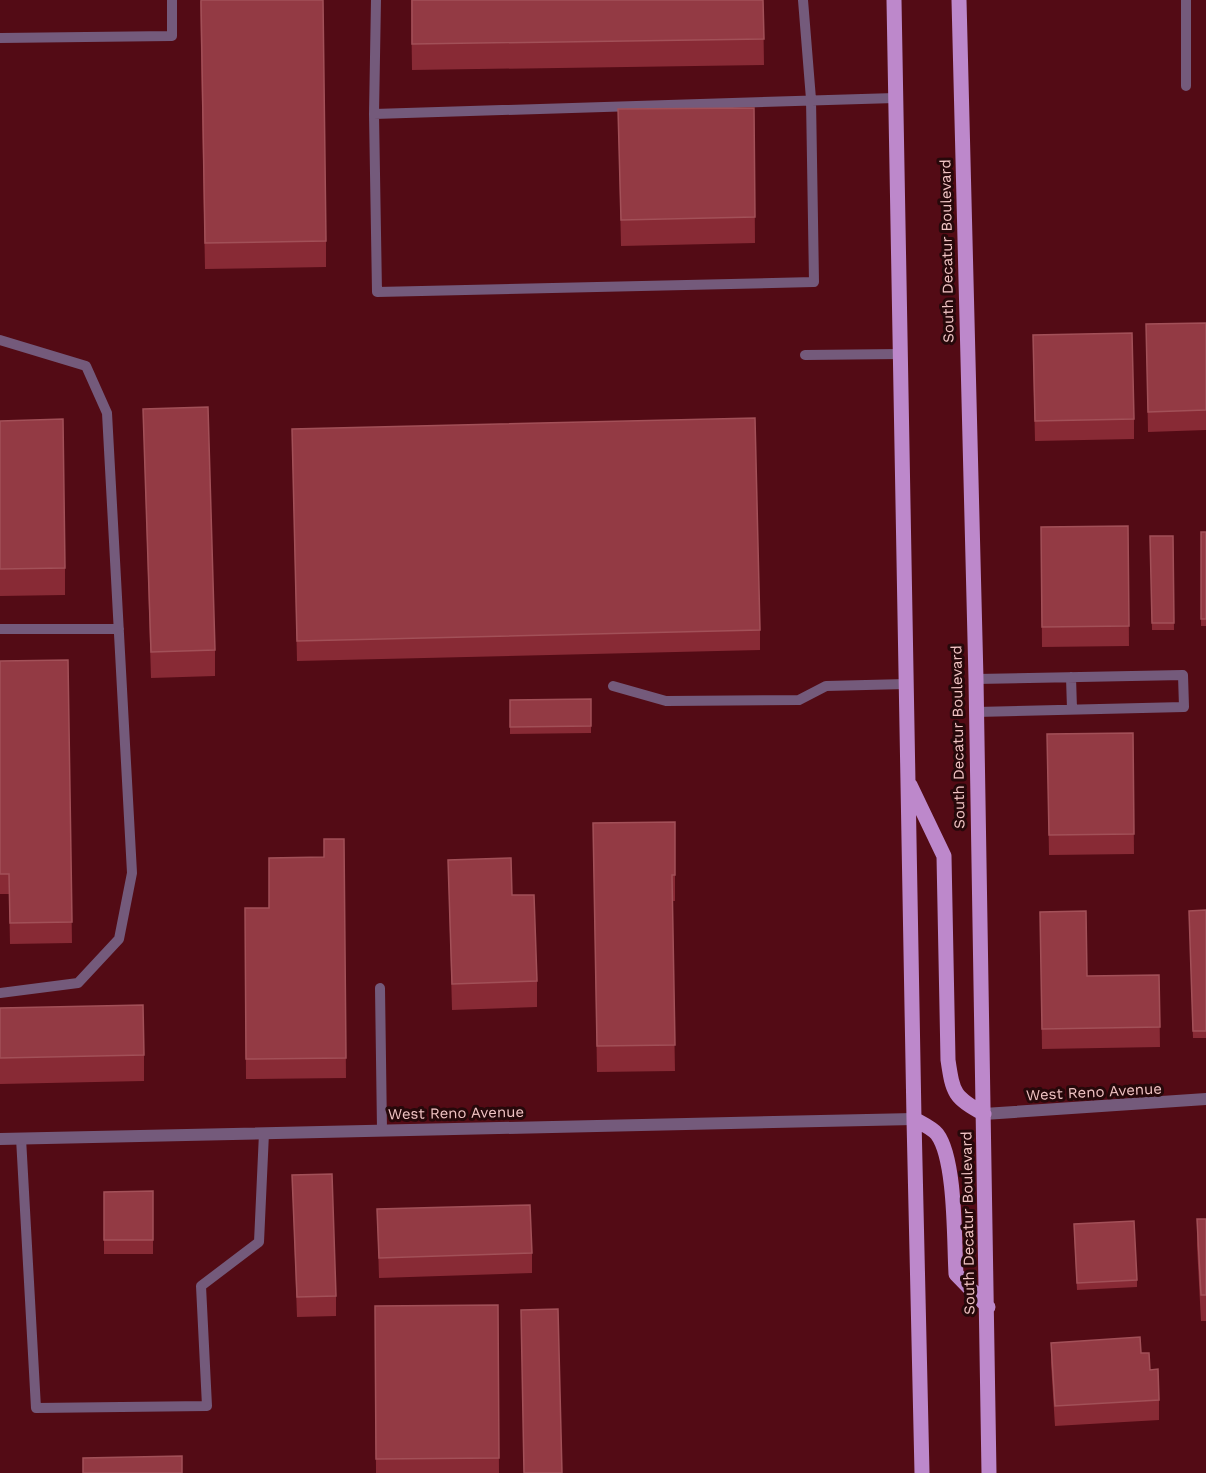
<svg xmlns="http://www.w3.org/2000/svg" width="1206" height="1473" viewBox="0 0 1206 1473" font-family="'Work Sans',sans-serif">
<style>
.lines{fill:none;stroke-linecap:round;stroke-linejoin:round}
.service{stroke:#745a7b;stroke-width:10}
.tertiary{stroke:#745a7b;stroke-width:12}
.primary{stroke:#bd88cb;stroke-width:15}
.wall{fill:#882a35}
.building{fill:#933a44;stroke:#a25058;stroke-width:1.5}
.labels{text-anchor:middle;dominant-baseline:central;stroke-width:6;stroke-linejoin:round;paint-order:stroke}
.street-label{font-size:15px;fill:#f1c4c4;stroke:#26080a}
</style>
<rect width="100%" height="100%" fill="#530b15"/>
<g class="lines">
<path class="service" d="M376 0 374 114 377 292 814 282 811 99 803 0
M1186 0V86
M0 38 172 36V0
M374 114 895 98
M0 340 86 366 107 413 132 873 119 939 78 983 0 993
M805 355 900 354
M0 629H119
M1071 677 1072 709
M976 679 1183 675 1184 707 976 712
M613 686 666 701 799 700 826 686 906 684
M380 988 382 1130
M21 1138 36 1408 207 1406 201 1286 259 1242 264 1133"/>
<path class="tertiary" d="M984 1114 1206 1099
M0 1139 914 1119"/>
<path class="primary" d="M894 0 914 1119 922 1473
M959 0 976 679 989 1473
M910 785 944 856 948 1060C953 1094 954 1097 984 1114
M914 1119C921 1123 932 1128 937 1134 956 1159 954 1241 956 1274L988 1307"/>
</g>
<path class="wall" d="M200 0 326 241V267L205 269Z
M411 0H763L764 65 412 70Z
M754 108 755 243 621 246 618 109Z
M1206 323V430L1148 432 1146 324Z
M1033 355 1134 419V439L1035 441Z
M143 409 215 650V676L151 678Z
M0 421 65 568V595L0 596Z
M292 429 760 630V650L297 661Z
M1128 526 1129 646 1042 647 1041 527Z
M1201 532H1206V626H1201Z
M1150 536H1173L1174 630H1152Z
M68 660 72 943 10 944 9 894H0V661Z
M591 699V733L510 734V700Z
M1133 733 1134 854 1049 855 1047 734Z
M593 823 675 875V901H672L675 1071 597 1072Z
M344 839 346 1078 246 1079 245 908H269Z
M448 860 512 895 537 981V1007L452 1010Z
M1206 910V1038H1193L1189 911Z
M1040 912 1087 976 1159 975 1160 1047 1042 1049Z
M0 1008 144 1055V1081L0 1084Z
M292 1175 336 1296V1316L297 1317Z
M153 1191V1254H104V1192Z
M377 1209 532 1253V1273L379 1278Z
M1197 1219H1206V1321H1201L1197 1246Z
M1074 1231 1137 1280V1287L1077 1290Z
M498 1305 499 1473H376L375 1306Z
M1051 1343 1141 1353 1159 1400V1420L1055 1426 1051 1363Z"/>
<path class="building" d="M201 0H323L326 241 205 243Z
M412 0H763L764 39 412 44Z
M754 108 755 217 621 220 618 109Z
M1206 323V410L1148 412 1146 324Z
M1132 333 1134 419 1035 421 1033 335Z
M208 407 215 650 151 652 143 409Z
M755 418 760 630 297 641 292 429Z
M63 419 65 568 0 569V421Z
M1128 526 1129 626 1042 627 1041 527Z
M1201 532H1206V619H1201Z
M1150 536H1173L1174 623H1152Z
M68 660 72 922 10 923 9 874H0V661Z
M591 699V726L510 727V700Z
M1133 733 1134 834 1049 835 1047 734Z
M675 822V875H672L675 1045 597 1046 593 823Z
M324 839H344L346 1058 246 1059 245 908H269V858L324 857Z
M511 858 512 895H534L537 981 452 984 448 860Z
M1206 910V1031H1193L1189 911Z
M1086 911 1087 976 1159 975 1160 1027 1042 1029 1040 912Z
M143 1005 144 1055 0 1058V1008Z
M332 1174 336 1296 297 1297 292 1175Z
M153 1191V1240H104V1192Z
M530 1205 532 1253 379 1258 377 1209Z
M1197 1219H1206V1295H1201Z
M1134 1221 1137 1280 1077 1283 1074 1224Z
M498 1305 499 1458 376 1459 375 1306Z
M558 1309 562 1473H524L521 1310Z
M1140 1337 1141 1353H1149L1150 1370 1158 1369 1159 1400 1055 1406 1051 1343Z
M182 1456V1473H83V1458Z"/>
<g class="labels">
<g class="street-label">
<text transform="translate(947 251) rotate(-91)">South Decatur Boulevard</text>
<text transform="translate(958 737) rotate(-91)">South Decatur Boulevard</text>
<text transform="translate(1094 1092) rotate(-3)">West Reno Avenue</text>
<text transform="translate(456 1113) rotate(-1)">West Reno Avenue</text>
<text transform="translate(968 1223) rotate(-91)">South Decatur Boulevard</text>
</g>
</g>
</svg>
